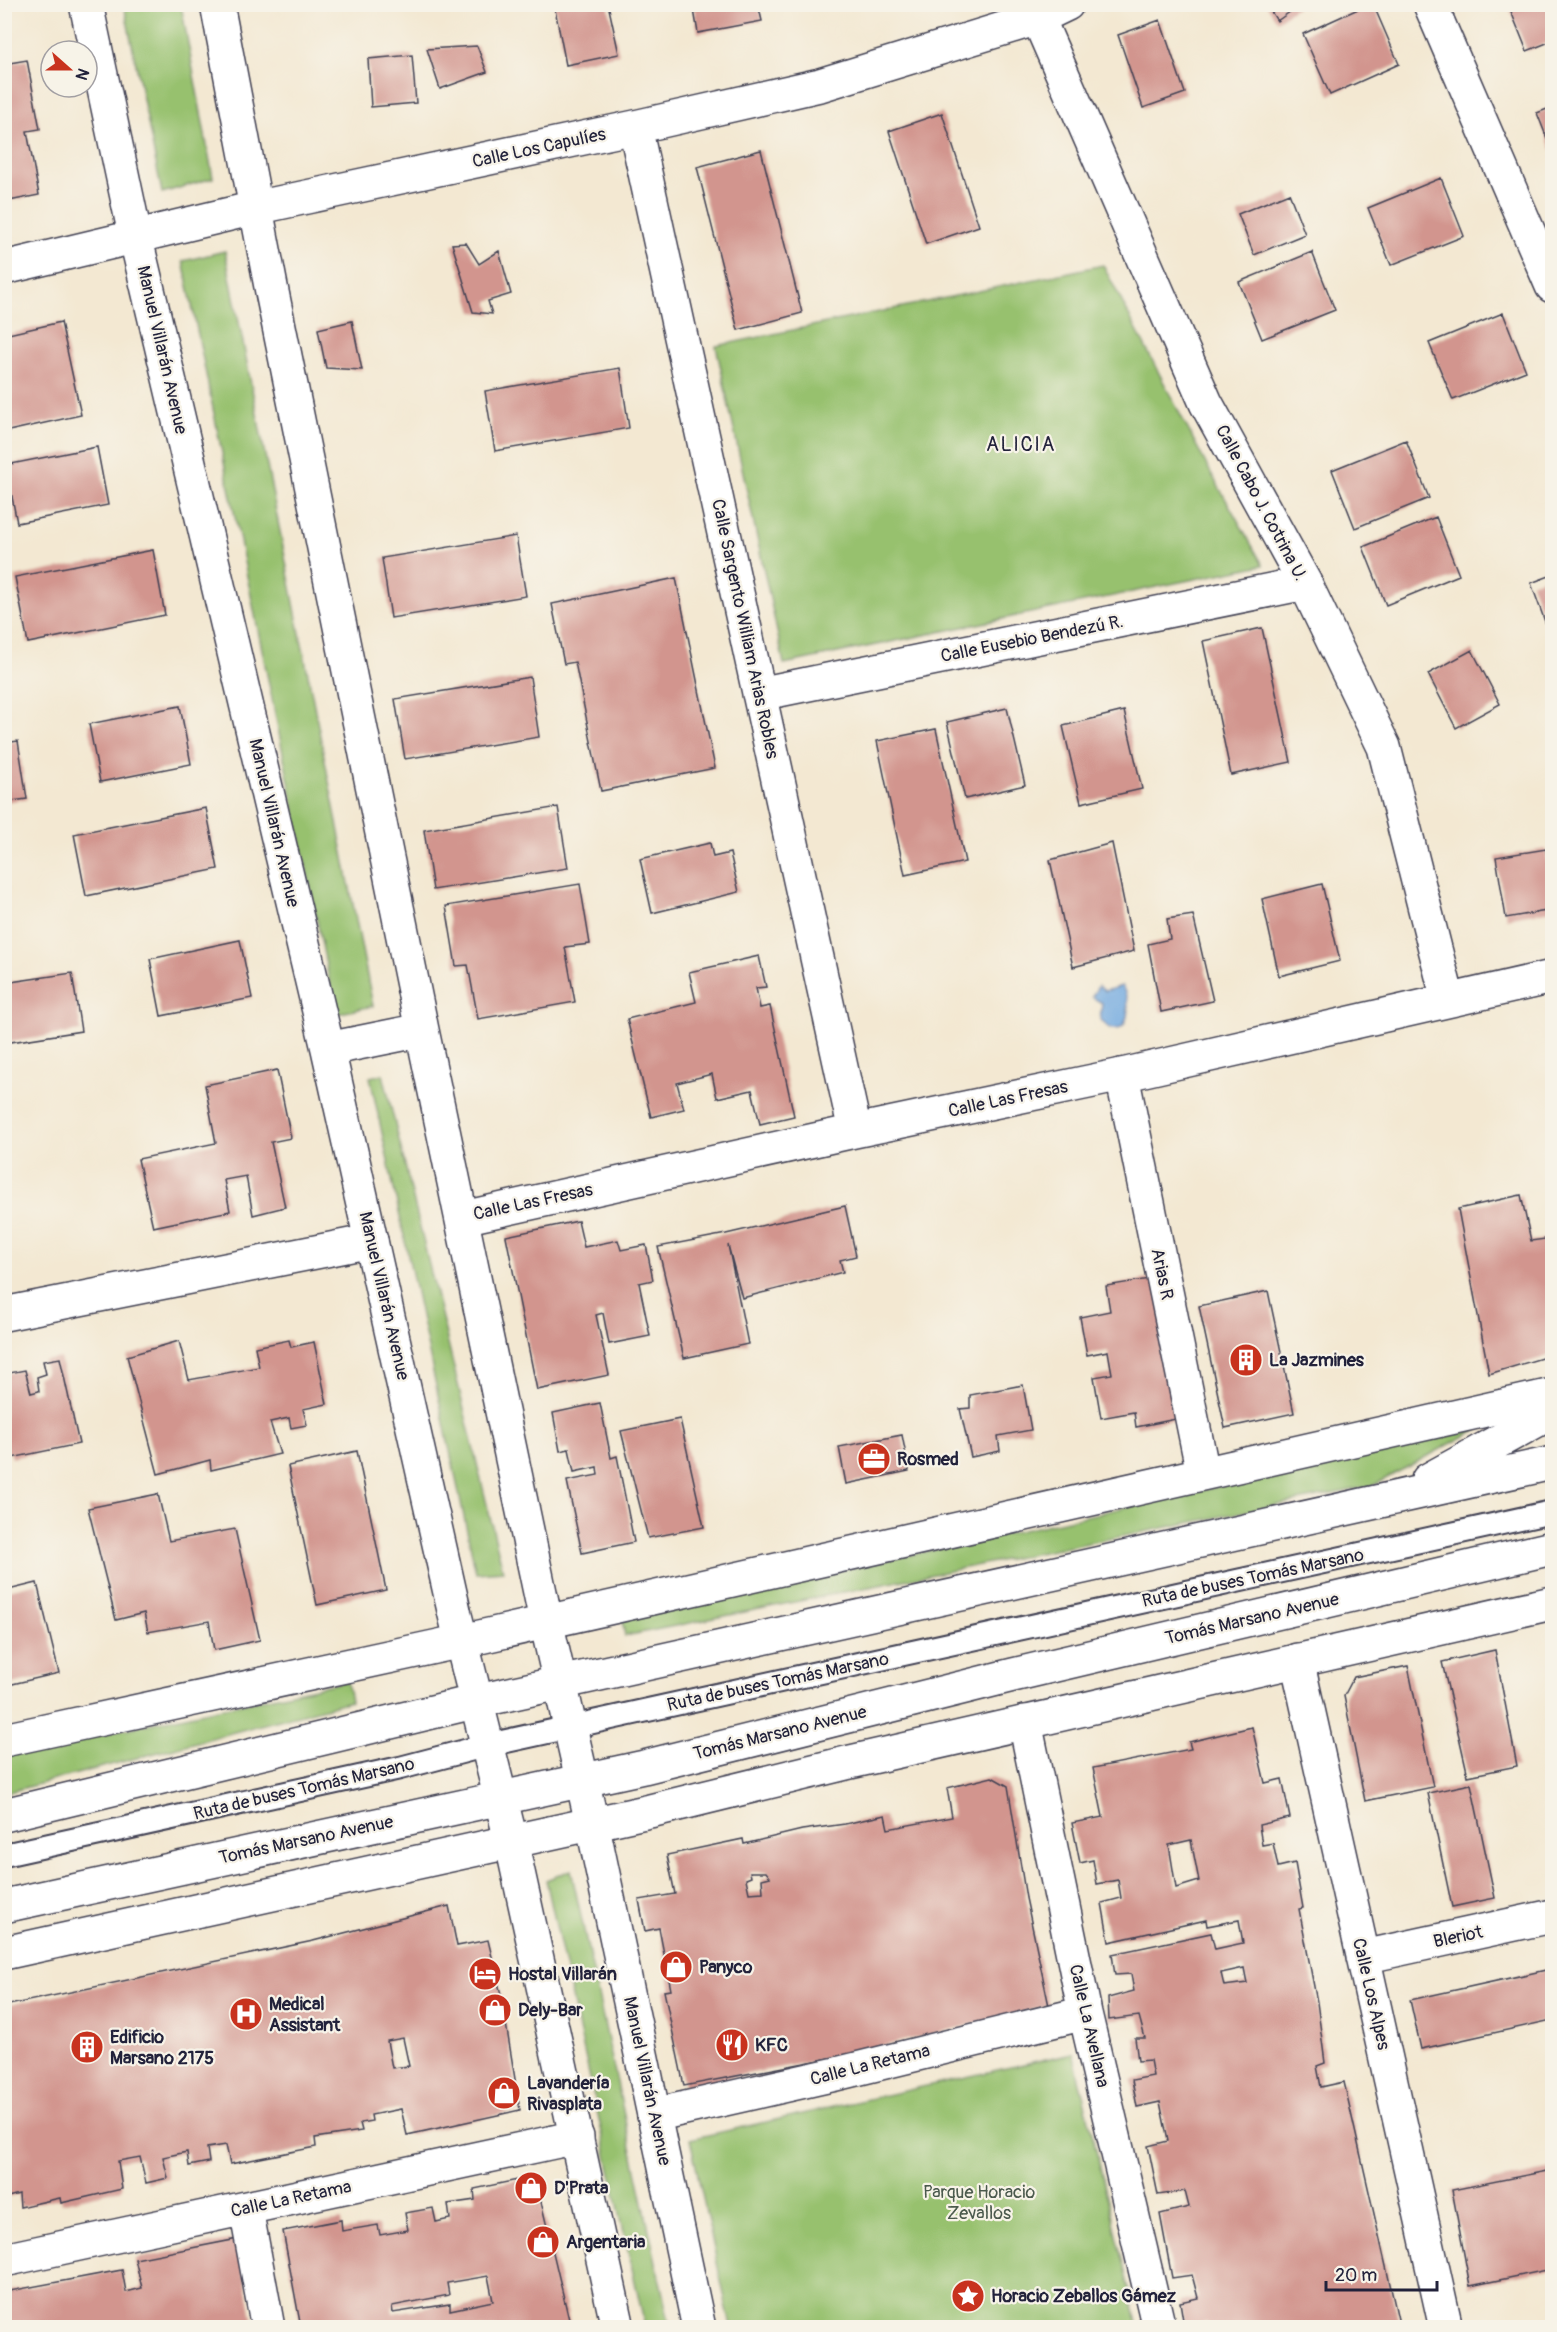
<svg xmlns="http://www.w3.org/2000/svg" width="1557" height="2332" viewBox="0 0 1557 2332" font-family="Pangolin,sans-serif">
<style>
.green{fill:#97c16e;stroke:#5c7254;stroke-width:1.5}
.water{fill:#71a9e0;stroke:#4a668e;stroke-width:1.5}
.building{fill:#d2958e;fill-rule:evenodd}
.lines{fill:none;stroke-linecap:round;stroke-linejoin:round}
.service-casing{stroke:#414052;stroke-width:26}
.pedestrian-casing{stroke:#414052;stroke-width:36}
.minor-casing{stroke:#414052;stroke-width:36}
.tertiary-casing{stroke:#414052;stroke-width:36}
.secondary-casing{stroke:#414052;stroke-width:36}
.primary-casing{stroke:#414052;stroke-width:36}
.service{stroke:#fff;stroke-width:22}
.pedestrian{stroke:#fff;stroke-width:33}
.minor{stroke:#fff;stroke-width:33}
.tertiary{stroke:#fff;stroke-width:33}
.secondary{stroke:#fff;stroke-width:33}
.primary{stroke:#fff;stroke-width:33}
.labels{text-anchor:middle;dominant-baseline:central;stroke-width:4.5;stroke-linejoin:round;paint-order:stroke}
.street-label{font-size:18px;fill:#22223b;stroke:#f7f3e8}
.poi-label{font-size:18px;font-weight:bold;fill:#22223b;stroke:#f7f3e8;text-anchor:start}
.park-label{font-size:18px;fill:#4b5a4d;stroke:#f7f3e8}
.neighbourhood-label{font-size:20px;letter-spacing:1.5px;fill:#22223b;stroke:#f7f3e8}
</style>
<rect width="100%" height="100%" fill="#f7f3e8"/>
<filter id="ink" filterUnits="userSpaceOnUse"><feTurbulence type="fractalNoise" baseFrequency=".0167" numOctaves="2"/><feDisplacementMap in="SourceGraphic" scale="12" xChannelSelector="R" yChannelSelector="G"/><feConvolveMatrix kernelMatrix="1 2 1 2 8 2 1 2 1" color-interpolation-filters="sRGB"/></filter>
<filter id="wash" filterUnits="userSpaceOnUse"><feTurbulence type="fractalNoise" baseFrequency=".008" numOctaves="4" result="noise"/><feDisplacementMap in="SourceGraphic" scale="24" xChannelSelector="R" yChannelSelector="G"/><feGaussianBlur stdDeviation="1.35" result="paint"/><feColorMatrix in="noise" values="0 0 0 0 0 0 0 0 0 0 0 0 0 0 0 0 0 1.4 0 .05"/><feComposite in="paint" operator="in"/></filter>
<g filter="url(#wash)">
<rect width="100%" height="100%" fill="#f3e8d2"/>
<path class="green" d="M124 5H181L213 178 162 193Z
M225 251 373 1006 336 1014 183 261Z
M1103 265 1207 466 1263 565 784 664 716 346Z
M383 1074 503 1571 476 1573 370 1077Z
M1478 1429 1372 1486 625 1636 622 1619Z
M347 1681 351 1701 5 1793V1755Z
M571 1870 670 2327H645L546 1880Z
M1073 2053 1138 2327H731L690 2139Z"/>
<path class="water" d="M1098 986 1105 991 1122 986C1136 1011 1123 1047 1100 1019L1102 1003 1092 997Z"/>
<g id="blocks">
<path class="building" d="M554 4H608L619 54 566 65Z
M693 4H758L762 21 698 33Z
M1266 4H1301L1277 21Z
M1369 4H1373L1399 64 1330 95 1303 34Z
M1508 4H1552V41L1527 51Z
M1160 20 1185 93 1143 108 1118 35Z
M477 46 487 72 440 89 427 49Z
M412 55 416 103 371 107 368 59Z
M27 60 40 129 27 131 39 195 4 202V64Z
M1552 107V151L1537 113Z
M942 113 979 226 926 244 889 131Z
M761 150 802 313 738 330 697 167Z
M1441 178 1464 236 1391 265 1368 208Z
M1289 193 1305 234 1254 255 1238 214Z
M466 243 479 264 499 251 511 294 488 301 492 314 473 312 452 244Z
M1312 252 1335 310 1262 339 1239 282Z
M1503 313 1526 371 1453 400 1429 343Z
M352 321 362 370 326 368 318 329Z
M61 322 81 415 4 432V335Z
M620 368 629 428 495 451 485 391Z
M1406 440 1429 498 1355 528 1332 470Z
M97 447 108 505 17 523 6 465Z
M1436 517 1459 575 1386 605 1363 547Z
M516 536 526 596 391 618 382 558Z
M153 550 165 615 28 643 15 577Z
M1552 575V641L1531 583Z
M676 578 715 768 601 791 575 662 564 664 552 604Z
M1262 628 1291 762 1231 775 1203 641Z
M1472 650 1500 704 1456 728 1428 674Z
M530 677 539 737 405 759 395 699Z
M180 706 191 764 100 782 89 724Z
M1007 708 1025 785 965 799 947 722Z
M1124 711 1142 789 1081 803 1063 726Z
M936 729 965 862 905 875 877 741Z
M18 741 27 799 4 802V743Z
M558 807 568 868 433 890 424 830Z
M206 808 218 869 86 896 74 834Z
M710 843 713 857 730 853 739 892 652 913 640 859Z
M1112 843 1134 951 1073 967 1050 860Z
M1546 849 1552 895V910L1506 918 1496 857Z
M580 884 590 944 565 947 575 1002 478 1019 468 965 456 966 446 906Z
M1322 884 1340 961 1279 976 1262 899Z
M1193 915 1213 1001 1161 1012 1148 944 1170 939 1167 919Z
M240 940 252 998 161 1016 150 959Z
M759 956 766 987 756 988 760 1008 770 1006 794 1116 760 1124 752 1090 717 1098 712 1074 677 1083 684 1109 651 1117 627 1019 696 1002 689 972Z
M72 973 81 1031 4 1043V983Z
M277 1070 291 1138 271 1142 285 1207 253 1215 246 1176 224 1180 230 1211 153 1227 138 1159 216 1143 205 1085Z
M1521 1195 1531 1241 1552 1238V1355L1489 1374 1458 1209Z
M845 1206 856 1256 840 1260 843 1272 742 1298 728 1245 748 1344 684 1358 658 1247 726 1234Z
M578 1221 584 1247 618 1240 621 1250 646 1245 653 1280 639 1283 650 1336 609 1344 603 1313 596 1315 609 1375 537 1390 506 1236Z
M1161 1277 1186 1417 1136 1427 1134 1412 1101 1418 1094 1377 1112 1374 1108 1351 1087 1355 1080 1317 1110 1311 1106 1286Z
M1268 1291 1294 1413 1225 1428 1199 1306Z
M289 1340 291 1347 314 1342 327 1404 303 1409 307 1425 291 1428 289 1418 270 1422 280 1454 211 1470 210 1460 158 1474 127 1356 179 1341 189 1380 259 1367 255 1347Z
M60 1358 79 1444 12 1458 10 1452 4 1453V1374L25 1370 31 1393 39 1391 37 1377 46 1374 43 1361Z
M1023 1385 1031 1430 998 1436 1000 1451 971 1457 960 1409 970 1408V1395Z
M600 1403 611 1458 617 1456 634 1542 582 1553 567 1481 598 1475 597 1467 574 1472 569 1449 560 1451 553 1413Z
M680 1419 704 1527 648 1538 621 1431Z
M902 1435 909 1471 846 1484 839 1447Z
M357 1451 386 1590 317 1605 288 1466Z
M158 1494 169 1541 235 1529 260 1640 214 1650 209 1621 148 1632 144 1613 116 1620 88 1508Z
M37 1583 59 1673 4 1686V1591Z
M1495 1650 1517 1766 1468 1776 1442 1662Z
M1408 1666 1433 1787 1365 1801 1344 1696 1354 1677Z
M1252 1727 1265 1783 1282 1779 1290 1818 1259 1825 1262 1845 1273 1843 1278 1867 1295 1863 1303 1908 1299 1909 1317 2002 1325 2063 1317 2066 1321 2087 1344 2082 1400 2328H1208L1207 2322 1184 2326 1180 2302 1198 2298 1192 2275 1172 2278 1160 2214 1189 2207 1185 2191 1158 2195 1148 2146 1168 2141 1160 2102 1137 2107 1132 2080 1153 2076 1150 2060 1138 2061 1135 2038H1145L1139 2016 1109 2020 1108 1998 1134 1991 1131 1974 1115 1975 1112 1954 1211 1933 1215 1949 1243 1943 1239 1920 1207 1926 1206 1920 1109 1942 1102 1903 1121 1898 1118 1880 1097 1884 1093 1860 1080 1863 1072 1823 1103 1817 1093 1768 1191 1749 1189 1742ZM1191 1840 1199 1881 1176 1888 1169 1845ZM1244 1968 1247 1983 1224 1986 1221 1973Z
M992 1777 1008 1786 1026 1898 1049 2006 841 2056 684 2086 664 1991 671 1990 659 1928 645 1931 639 1900 675 1894 667 1855 743 1839 744 1844 802 1830 845 1824 885 1815 888 1829 952 1817 947 1788ZM750 1872H766L770 1877 762 1879 763 1892 749 1893 746 1879 751 1877Z
M1471 1784 1495 1898 1452 1907 1428 1793Z
M449 1906 457 1946 488 1940 502 1999 520 2110 407 2135 401 2109 371 2115 372 2121 360 2123 362 2131 315 2138 316 2147 230 2164 226 2145 207 2148 209 2162 189 2166 187 2152 163 2157 168 2178 146 2183 140 2157 118 2161 122 2189 61 2203 60 2198 20 2207 19 2194 4 2198V2006L313 1941ZM403 2038 409 2066 392 2068 387 2041Z
M1546 1970 1552 1997V2020L1421 2049 1410 2000Z
M1552 2170V2269L1470 2286 1452 2190Z
M527 2178 533 2179 537 2185 571 2328H301L283 2231 341 2220 342 2231 378 2225 380 2235 408 2230 405 2213 433 2208 436 2222 450 2219 448 2204 475 2200 474 2189ZM488 2276 493 2301 450 2310V2304L393 2313 392 2306 449 2295 447 2283Z
M238 2239 254 2328H4V2292L122 2270 126 2292 142 2288 135 2259Z"/>
</g>
</g>
<g filter="url(#ink)">
<use href="#blocks" fill-opacity="0" stroke="#414052" stroke-width="1.5"/>
<g class="lines">
<defs>
<path id="service" d="M4 1855 400 1768 488 1745 1552 1512"/>
<path id="pedestrian" d="M1122 1075 1203 1473"/>
<path id="minor" d="M1430 4 1552 286
M1038 18 1206 403 1305 583 1384 747 1448 1000
M635 127 855 1131
M4 268 255 208 635 127 820 85 1038 18 1067 4
M759 694 1305 583
M463 1218 855 1131 1122 1075 1552 977
M4 1314 371 1241
M1297 1660 1446 2328
M1025 1722 1085 2013 1159 2328
M1363 1957 1552 1916
M654 2115 836 2074 1085 2013
M246 2209 268 2328
M4 2260 577 2137"/>
<path id="tertiary" d="M4 1740 462 1641 1552 1395
M4 1953 650 1811 846 1763 1552 1603"/>
<path id="secondary" d="M86 4 135 235 328 1049 455 1615 511 1840 618 2328
M217 4 272 292 422 1030 546 1621 596 1841 699 2328
M328 1049 422 1030"/>
<path id="primary" d="M1428 1480 1552 1412
M4 1815 478 1701 1552 1463
M4 1906 644 1767 1013 1675 1552 1548"/>
</defs>
<use href="#service" class="service-casing"/>
<use href="#pedestrian" class="pedestrian-casing"/>
<use href="#minor" class="minor-casing"/>
<use href="#tertiary" class="tertiary-casing"/>
<use href="#secondary" class="secondary-casing"/>
<use href="#primary" class="primary-casing"/>
<use href="#service" class="service"/>
<use href="#pedestrian" class="pedestrian"/>
<use href="#minor" class="minor"/>
<use href="#tertiary" class="tertiary"/>
<use href="#secondary" class="secondary"/>
<use href="#primary" class="primary"/>
</g>
</g>
<defs>
<symbol id="building-disc" viewBox="-11 -11 22 22"><circle r="9.5" fill="#c8321e" stroke="#f7f3e8"/><path d="M-4-6H4V6H1V3H-1V6H-4ZM-2.5-4.3h1.7v1.8h-1.7ZM.8-4.3h1.7v1.8H.8ZM-2.5-1h1.7V.8h-1.7ZM.8-1h1.7V.8H.8Z" fill="#fff"/></symbol>
<symbol id="office-disc" viewBox="-11 -11 22 22"><circle r="9.5" fill="#c8321e" stroke="#f7f3e8"/><path d="M-6-3h4V-5.5h4V-3h4V5H-6ZM-1-4.5V-3h2v-1.5ZM-6 0V1H6V0Z" fill="#fff"/></symbol>
<symbol id="shop-disc" viewBox="-11 -11 22 22"><circle r="9.5" fill="#c8321e" stroke="#f7f3e8"/><path d="M-5-2.5h2.3a2.7 3.5 0 0 1 5.4 0H5L5.5 6h-11ZM-1.5-2.5h3a1.5 2.3 0 0 0-3 0Z" fill="#fff"/></symbol>
<symbol id="hotel-disc" viewBox="-11 -11 22 22"><circle r="9.5" fill="#c8321e" stroke="#f7f3e8"/><path d="M-6-4.5h1.5V1H6V5H4.5V3h-9V5H-6ZM-4 0a1.8 1.8 0 1 1 3.6 0ZM.5 0V-2.5h3Q6-2.5 6 0Z" fill="#fff"/></symbol>
<symbol id="hospital-disc" viewBox="-11 -11 22 22"><circle r="9.5" fill="#c8321e" stroke="#f7f3e8"/><path d="M-5-5h3v3.5h4V-5h3V5h-3V1.5h-4V5h-3Z" fill="#fff"/></symbol>
<symbol id="restaurant-disc" viewBox="-11 -11 22 22"><circle r="9.5" fill="#c8321e" stroke="#f7f3e8"/><path d="M-5-6h1v4h1v-4h1v4h1v-4h1v5L-1.5 .5V6h-2V.5L-5-1ZM5-6V6H3V1.5H1.5Q1.5-4 5-6Z" fill="#fff"/></symbol>
<symbol id="sight-disc" viewBox="-11 -11 22 22"><circle r="9.5" fill="#c8321e" stroke="#f7f3e8"/><path d="M0-6L1.8-2.2L6-1.7L2.9 1.2L3.7 5.4L0 3.3L-3.7 5.4L-2.9 1.2L-6-1.7L-1.8-2.2Z" fill="#fff"/></symbol>
</defs>
<g fill-rule="evenodd">
<use href="#building-disc" x="1227" y="1341" width="38" height="38"/>
<use href="#office-disc" x="855" y="1440" width="38" height="38"/>
<use href="#shop-disc" x="657" y="1948" width="38" height="38"/>
<use href="#hotel-disc" x="466" y="1955" width="38" height="38"/>
<use href="#shop-disc" x="476" y="1991" width="38" height="38"/>
<use href="#hospital-disc" x="227" y="1995" width="38" height="38"/>
<use href="#restaurant-disc" x="713" y="2026" width="38" height="38"/>
<use href="#building-disc" x="68" y="2028" width="38" height="38"/>
<use href="#shop-disc" x="485" y="2074" width="38" height="38"/>
<use href="#shop-disc" x="512" y="2169" width="38" height="38"/>
<use href="#shop-disc" x="524" y="2223" width="38" height="38"/>
<use href="#sight-disc" x="949" y="2277" width="38" height="38"/>
</g>
<g class="labels">
<g class="street-label">
<text transform="translate(539 148) rotate(-12)">Calle Los Capulíes</text>
<text transform="translate(162 350) rotate(77)">Manuel Villarán Avenue</text>
<text transform="translate(1261 503) rotate(62)">Calle Cabo J. Cotrina U.</text>
<text transform="translate(745 629) rotate(78)">Calle Sargento William Arias Robles</text>
<text transform="translate(1032 639) rotate(-11)">Calle Eusebio Bendezú R.</text>
<text transform="translate(274 823) rotate(77)">Manuel Villarán Avenue</text>
<text transform="translate(1008 1099) rotate(-12)">Calle Las Fresas</text>
<text transform="translate(533 1202) rotate(-12)">Calle Las Fresas</text>
<text transform="translate(1162 1274) rotate(78)">Arias R</text>
<text transform="translate(384 1296) rotate(77)">Manuel Villarán Avenue</text>
<text transform="translate(1253 1578) rotate(-12)">Ruta de buses Tomás Marsano</text>
<text transform="translate(1252 1619) rotate(-13)">Tomás Marsano Avenue</text>
<text transform="translate(778 1682) rotate(-12)">Ruta de buses Tomás Marsano</text>
<text transform="translate(780 1733) rotate(-14)">Tomás Marsano Avenue</text>
<text transform="translate(304 1789) rotate(-13)">Ruta de buses Tomás Marsano</text>
<text transform="translate(306 1840) rotate(-12)">Tomás Marsano Avenue</text>
<text transform="translate(1458 1937) rotate(-12)">Bleriot</text>
<text transform="translate(1371 1994) rotate(77)">Calle Los Alpes</text>
<text transform="translate(1089 2026) rotate(77)">Calle La Avellana</text>
<text transform="translate(870 2065) rotate(-14)">Calle La Retama</text>
<text transform="translate(647 2081) rotate(78)">Manuel Villarán Avenue</text>
<text transform="translate(291 2199) rotate(-12)">Calle La Retama</text>
</g>
<g class="poi-label">
<text x="1269" y="1360">La Jazmines</text>
<text x="897" y="1459">Rosmed</text>
<text x="699" y="1967">Panyco</text>
<text x="508" y="1974">Hostal Villarán</text>
<text x="269" y="2004">Medical<tspan x="269" dy="21">Assistant</tspan></text>
<text x="518" y="2010">Dely-Bar</text>
<text x="110" y="2037">Edificio<tspan x="110" dy="21">Marsano 2175</tspan></text>
<text x="755" y="2045">KFC</text>
<text x="527" y="2083">Lavandería<tspan x="527" dy="21">Rivasplata</tspan></text>
<text x="554" y="2188">D'Prata</text>
<text x="566" y="2242">Argentaria</text>
<text x="991" y="2296">Horacio Zeballos Gámez</text>
</g>
<g class="park-label">
<text x="979" y="2192">Parque Horacio<tspan x="979" dy="21">Zevallos</tspan></text>
</g>
<g class="neighbourhood-label">
<text x="1021" y="444">ALICIA</text>
</g>
</g>
<rect width="1557" height="2332" fill="none" stroke="#f7f3e8" stroke-width="24"/>
<g transform="translate(69 69) rotate(111)"><circle r="28" fill="#f7f3e8" stroke="#a29fa3" stroke-width="1.5"/>
<path d="M0-4.5L10 22L0 15L-10 22Z" fill="#c8321e"/>
<text y="-9" font-size="16" font-weight="bold" text-anchor="middle" fill="#22223b">N</text>
</g>
<path d="M1326 2281v9h111v-9" fill="none" stroke="#22223b" stroke-width="3"/>
<text x="1335" y="2281" font-size="18" fill="#22223b" stroke="#f7f3e8" stroke-width="4.5" paint-order="stroke">20 m</text>
</svg>
